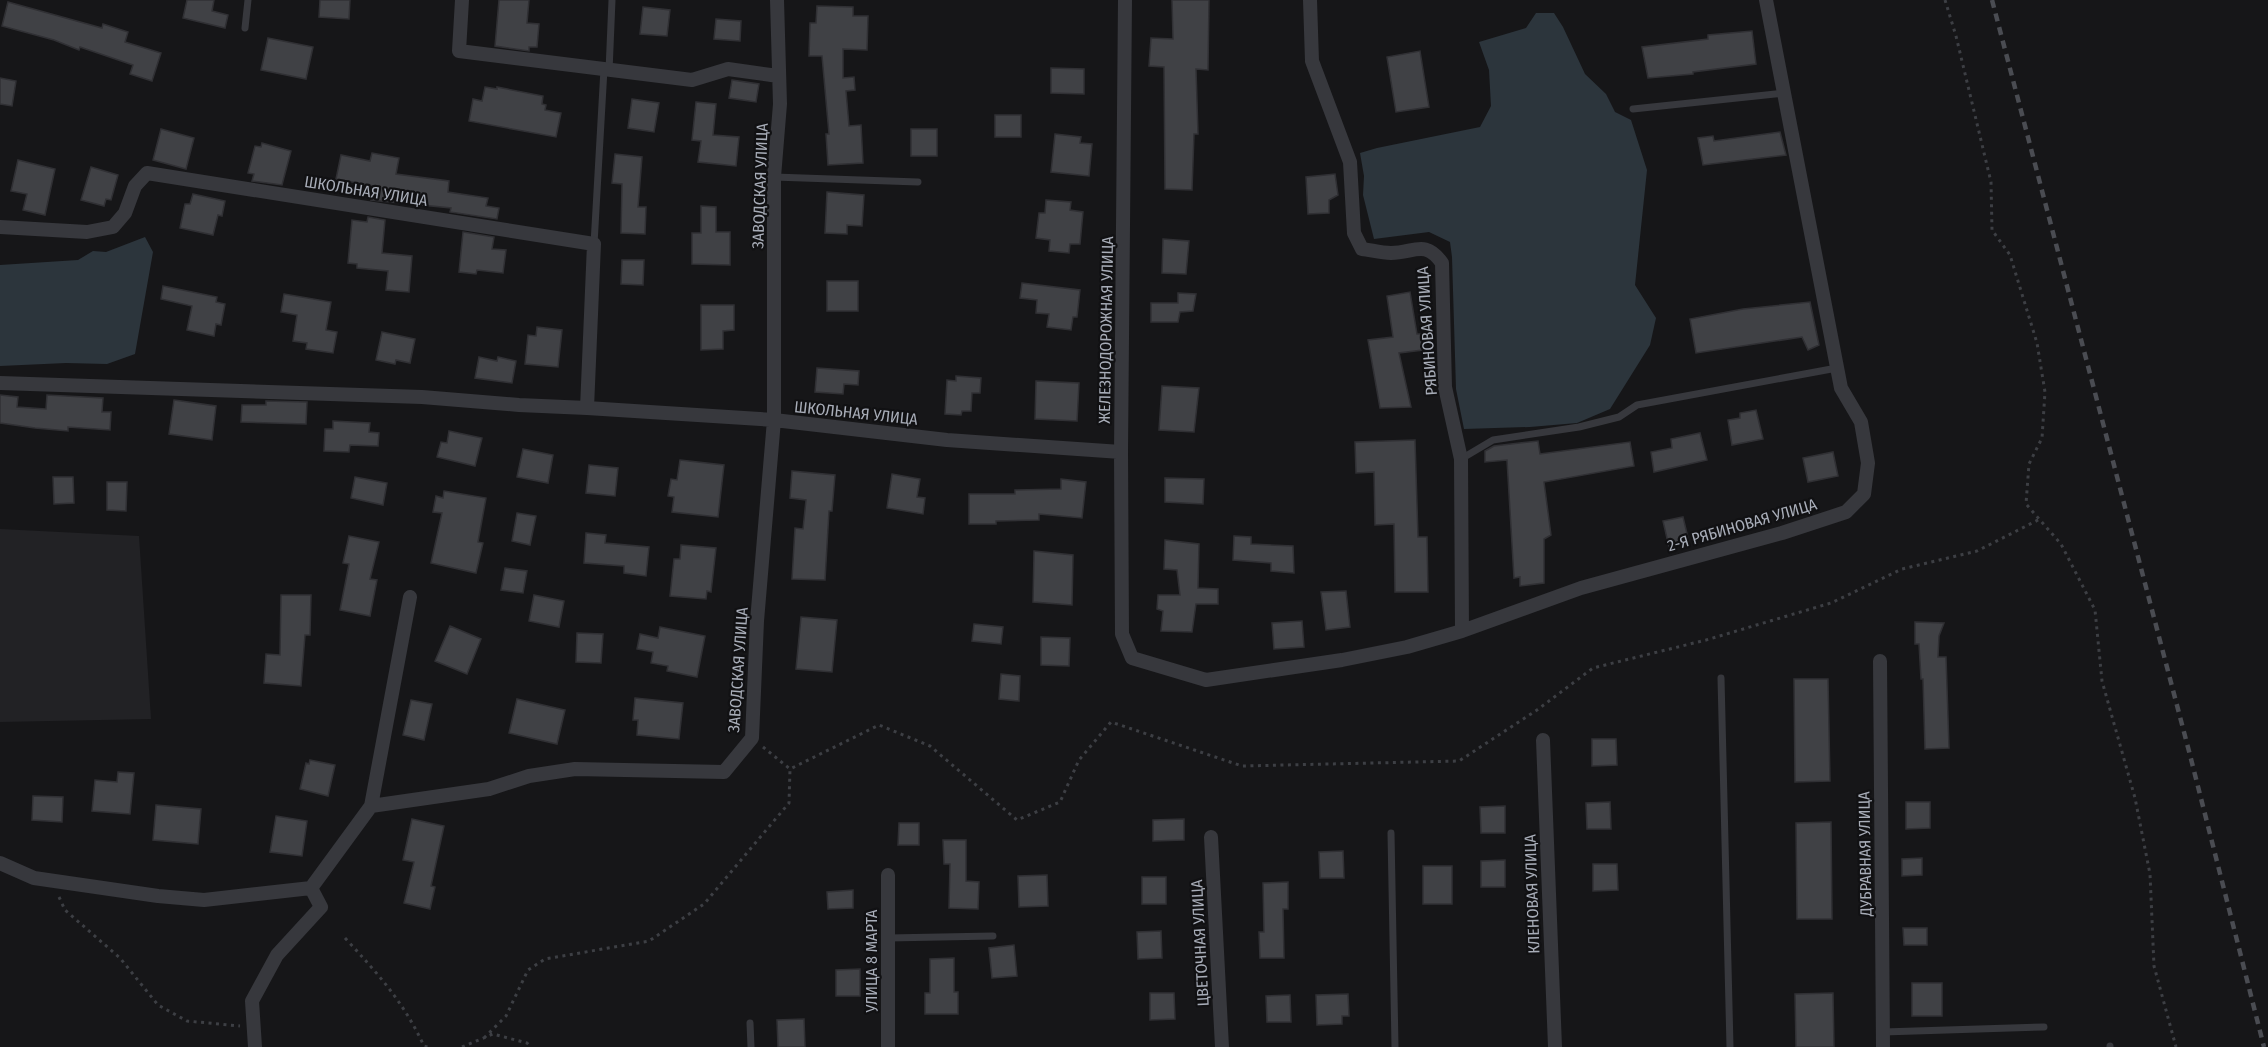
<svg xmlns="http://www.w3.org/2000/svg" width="2268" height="1047" viewBox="0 0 2268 1047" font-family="'Fira Sans Condensed',sans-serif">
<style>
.built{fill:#222225}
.water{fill:#2c353c}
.building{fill:#404145;stroke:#303034;stroke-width:1.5}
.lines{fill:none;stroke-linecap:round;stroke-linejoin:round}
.path{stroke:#3d3f44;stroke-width:3;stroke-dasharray:3 4.5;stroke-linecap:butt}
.lane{stroke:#37383d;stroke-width:7}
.street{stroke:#37383d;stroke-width:14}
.rail{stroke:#4a4c52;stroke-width:4.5;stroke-dasharray:8 6;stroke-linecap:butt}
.labels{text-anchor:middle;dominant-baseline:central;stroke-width:4.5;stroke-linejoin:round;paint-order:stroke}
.street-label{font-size:16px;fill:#a8adb8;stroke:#111113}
</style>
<rect width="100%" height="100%" fill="#161618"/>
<path class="built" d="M0 529 139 536 151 719 0 722Z"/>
<path class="water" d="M1536 13H1554L1563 27 1585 74 1606 94 1615 112 1631 120 1647 170 1635 285 1656 318 1650 345 1610 409 1577 423 1530 427 1464 429 1456 389 1452 257 1450 242 1429 232 1374 239 1363 195 1364 176 1360 153 1377 148 1480 127 1491 106 1489 70 1479 42 1526 28Z
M145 237 153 252 135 354 107 364 66 363 0 366V265L78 260 93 251 106 252Z"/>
<path class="building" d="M187 0H214L212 11 228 15 225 28 183 18Z
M320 0H350L349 19 319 17Z
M499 0H529L527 23 539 24 537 47H529V51L495 46Z
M1172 0H1209L1208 70 1196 69 1198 134H1194L1192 190 1165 189 1164 67 1149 66 1151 38 1173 39Z
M8 2 102 28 103 24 128 32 125 42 161 53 152 81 130 74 133 65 80 47 79 50 54 40 2 26Z
M817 6 853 7V16H868L867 50 843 49V78L854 77 855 90 846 91 849 126 861 125 863 163 828 165 826 134H829L822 56H809L810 23H816Z
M643 7 670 10 667 36 640 34Z
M716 19 741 21 740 41 714 39Z
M1752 31 1756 64 1693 72V74L1648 78 1642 47 1708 39V35Z
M268 38 313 47 306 79 261 70Z
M1420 51 1429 107 1396 112 1387 57Z
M1051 68 1084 69V94L1051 93Z
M0 78 16 81 12 106 0 104Z
M732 80 759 84 756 102 729 98Z
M485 87 497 89V87L543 96 542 104 546 105 545 110 561 113 556 137 469 121 473 99 482 101Z
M632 99 659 103 654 132 628 128Z
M696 102 716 104 713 135 739 137 736 166 698 162 701 141 692 140Z
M995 115H1021V137H995Z
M161 129 194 138 186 169 153 160Z
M911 129H937V156H911Z
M1780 132 1786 155 1703 165 1698 138 1713 136 1714 141Z
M1055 134 1081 137 1080 143 1092 144 1089 176 1051 172Z
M262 143 291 151 282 185 252 181 254 174 248 173 255 146 261 147Z
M372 153 399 158 396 174 449 181 448 192 488 198 486 206 499 208 497 219 450 212 451 208 371 200 374 186 336 179 341 155 370 161Z
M615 154 642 157 638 207H646L645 234 621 233 622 184 612 183Z
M18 160 55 169 45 215 23 210 27 194 11 191Z
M91 167 118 175 111 200 106 199 104 206 81 200Z
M1335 174 1338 195 1329 200V213L1308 214 1306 177Z
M827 192 864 195 862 226 847 225V234L825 233Z
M193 194 225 201 222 216 218 215 213 235 180 228 185 204H190Z
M1046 200 1071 202 1070 210 1083 212 1080 244H1070L1069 253 1049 251 1050 240 1036 238 1039 213H1045Z
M701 206 716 207V232H730V265L692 264V233H701Z
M368 217 385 220 382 253 412 256 409 292 386 290 388 271 357 268V264L348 263 352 220 367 222Z
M463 232 494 237 492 249 506 250 503 273 477 270 476 274 459 272Z
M1163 239 1189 241 1186 274 1162 273Z
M622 260H644L643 285 621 284Z
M827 281H858V311H827Z
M1022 283 1080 290 1077 317H1073L1071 330 1047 327 1049 314 1036 313 1037 300 1020 298Z
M163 286 217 297 216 302 225 304 221 325 216 324 214 336 187 330 192 306 161 299Z
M1410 292 1417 334H1422L1423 350 1399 353 1411 407 1380 408 1368 340 1393 337 1387 296Z
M1178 293 1196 294 1193 311 1180 312 1178 322H1151V303H1178Z
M284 294 331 302 326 330 337 332 333 353 306 349 307 343 293 341 297 315 281 312Z
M1810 302 1819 345 1808 350 1802 337 1696 353 1690 319 1743 309Z
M701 305H734V330L723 331V349L701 350Z
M537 327 562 330 558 367 525 364 528 335 536 336Z
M382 332 415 339 410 363 396 360 395 364 376 360Z
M479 357 497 361 498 357 516 361 512 383 475 378Z
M817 368 859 371 858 385 844 384 843 394 815 392Z
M956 376 981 378 980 393H972L971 411H962L961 415 945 414 947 380 956 381Z
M1036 381 1079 383 1077 421 1035 419Z
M1162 386 1199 388 1194 432 1159 430Z
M0 395 18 397 17 407 46 409 47 395 103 398 102 412H111L110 430 68 427V431L35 428 0 423Z
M174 400 216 406 212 440 169 434Z
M266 401 307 402 306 424 241 422 242 405H266Z
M1756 410 1763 439 1732 445 1728 420 1740 418V413Z
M333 421 370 423 369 432 379 433 378 446 350 445 349 452 324 451 325 429H333Z
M449 431 482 438 475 466 437 457 441 442 447 443Z
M1700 433 1707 460 1654 472 1651 452 1672 448 1671 439Z
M1415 440 1418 537H1427L1428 592H1395L1394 524 1375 525 1374 472 1356 473 1355 442Z
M1538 441 1540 454 1630 442 1634 466 1544 482 1551 535 1544 539V583L1520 586V577L1514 578 1507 460 1485 462V451L1494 446Z
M523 449 553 455 548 483 517 477Z
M1833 452 1838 476 1808 482 1803 458Z
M680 460 724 465 718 517 672 512 674 497 668 496 671 479 677 480Z
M589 465 618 468 615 496 586 493Z
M792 471 835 475 832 511H829L825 580 792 579 795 528 803 529 806 500 790 498Z
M892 474 920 479 917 497 925 498 923 514 887 508Z
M53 477H73L74 503 54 504Z
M355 477 387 483 383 505 351 498Z
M1165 478 1204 479 1203 504 1165 502Z
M1061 479 1086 482 1082 518 1039 514V520L996 521V524H969V494H1015V490L1061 489Z
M107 482H127L126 511 107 510Z
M444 491 486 498 478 542 483 543 476 573 431 563 442 513 433 512 436 496 443 498Z
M517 513 536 516 530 545 512 541Z
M1683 517 1689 542 1669 547 1663 521Z
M586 533 606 535 605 543 649 547 646 576 624 573V566L584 563Z
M349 536 379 542 370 579 377 580 370 616 340 610 349 564 343 563Z
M1234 536 1251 537V544L1293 546 1294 573 1271 571V563L1233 560Z
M1165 540 1199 544 1198 588 1218 589V604H1196L1192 632 1161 631 1163 611 1157 609 1158 595H1180L1177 570 1164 569Z
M681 545 716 548 711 592 707 591 706 599 670 596 674 559H680Z
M1034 551 1073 555 1072 605 1033 602Z
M505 568 527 571 523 593 501 590Z
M1346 591 1350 627 1326 630 1321 592Z
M281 595H311L310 635H305L301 686 264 683 266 654 280 655Z
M534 595 564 601 559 627 529 621Z
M801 617 837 620 832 672 796 669Z
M1302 621 1304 647 1274 649 1272 623Z
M1915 622 1944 623 1939 636 1938 657H1946L1949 748 1925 749 1923 679H1921L1919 644H1915Z
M974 624 1003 627 1001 644 972 641Z
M450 626 481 639 467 674 435 661Z
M660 627 705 636 697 677 667 671 668 666 651 663 653 652 637 649 640 634 658 638Z
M577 633 603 634 601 663 576 662Z
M1041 637 1070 638 1069 666 1041 665Z
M1001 674 1020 676 1019 701 999 699Z
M1794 679H1828L1830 781 1795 782Z
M635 698 683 703 679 739 637 735 638 720H633Z
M517 699 565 710 557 744 509 733Z
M411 700 432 704 424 740 403 735Z
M1592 739H1616L1617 765 1592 766Z
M310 760 335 765 328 796 300 789 306 763 309 764Z
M118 772 134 773 130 814 92 811 95 780 117 782Z
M33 796 63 797 62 822 32 820Z
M1610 802 1611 829H1587L1586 803Z
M1906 802H1930V828L1906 829Z
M156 805 201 809 198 844 153 840Z
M1505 806V833H1481L1480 807Z
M276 816 307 821 302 856 270 852Z
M412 819 444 826 431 886 435 887 430 909 404 903 414 862 403 860Z
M1184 819V840L1153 841V820Z
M1831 822 1832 919H1797L1796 823Z
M899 823H919V845H898Z
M943 840H966V881L979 882 978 909 949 908 950 864H944Z
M1343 851 1344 878H1320L1319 852Z
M1922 858V875L1902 876V859Z
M1505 860V887H1481V861Z
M1593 864H1617L1618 890 1593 891Z
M1423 866H1452V904H1423Z
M1047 875 1048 906 1019 907 1018 876Z
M1142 877H1166V904H1142Z
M1288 882V909H1283L1284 958H1260L1259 932H1264L1263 883Z
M853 890V908L828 909 827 892Z
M1903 928H1927V945H1904Z
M1161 931 1162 958 1138 959 1137 932Z
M1014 945 1017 976 992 978 989 948Z
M954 958V992H958V1014H925V993H930V959Z
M860 969V996H836V970Z
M1912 983H1942V1016H1912Z
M1150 993H1174L1175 1019 1150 1020Z
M1833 993 1834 1047H1796L1795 994Z
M1348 994 1349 1016H1342V1024L1317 1025 1316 995Z
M1290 995 1291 1022H1267L1266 996Z
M804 1019 805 1047H778L777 1020Z"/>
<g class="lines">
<path class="path" d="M1945 0 1956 36 1991 182 1992 230 2010 255 2037 343 2045 392 2042 438 2029 464 2026 504 2061 544 2095 610 2102 681 2135 798 2150 874 2154 966 2176 1047
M763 747 790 769 879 725 930 746 1017 820 1060 802 1079 760 1111 722 1242 766 1459 761 1537 710 1593 668 1706 640 1831 603 1902 569 1977 551 2040 519
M59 897 65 910 120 958 158 1005 187 1021 240 1026
M345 938C378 974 403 1001 424 1046L428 1047
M484 1038 506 1016 528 970 545 959 649 941 704 904 789 803 790 769
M462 1047 493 1034 527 1043 531 1047"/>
<path class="lane" d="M245 28 248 0
M609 71 612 0
M1633 109 1785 93
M774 177 918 182
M594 244 604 69
M1461 459 1493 440 1579 427 1619 417 1637 405 1837 368
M1721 678 1730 1047
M1391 833 1395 1047
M888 938 993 936
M750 1023 751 1047
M1883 1032 2044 1027
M2110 1046V1047"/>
<path class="street" d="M462 0 459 51 692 80 728 69 778 76
M1125 0 1121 452 1122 634 1132 658 1206 680 1342 660 1407 647 1462 631 1581 588 1782 533 1846 512 1864 494 1868 463 1861 422 1841 388 1766 0
M1310 0 1312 61 1350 162 1354 233 1362 249C1371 250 1381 253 1391 253 1414 253 1425 239 1442 263L1445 387 1461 459 1462 631
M0 227 87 232 113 227 125 213 135 186 147 173 594 244 587 408
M0 383 422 397 519 405 587 408 774 420 947 440 1121 452
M1880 661 1883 1047
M1543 740 1555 1047
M371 806 410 597
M1211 837 1222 1047
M0 863 34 878 158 896 204 900 311 888
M255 1047 252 1001 277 955 321 907 311 888 371 806 489 789 529 776 575 769 724 772 752 738 757 621 774 420V177L780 104 777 0
M888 1047V875"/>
<path class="rail" d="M1992 0 2190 755 2264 1047"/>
</g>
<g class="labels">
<g class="street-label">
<text transform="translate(760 186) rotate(-88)">ЗАВОДСКАЯ УЛИЦА</text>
<text transform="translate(366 191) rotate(9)">ШКОЛЬНАЯ УЛИЦА</text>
<text transform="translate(1106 330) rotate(-89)">ЖЕЛЕЗНОДОРОЖНАЯ УЛИЦА</text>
<text transform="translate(1427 331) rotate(-94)">РЯБИНОВАЯ УЛИЦА</text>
<text transform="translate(856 413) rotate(6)">ШКОЛЬНАЯ УЛИЦА</text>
<text transform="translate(1742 525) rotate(-16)">2-Я РЯБИНОВАЯ УЛИЦА</text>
<text transform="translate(738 670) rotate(-86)">ЗАВОДСКАЯ УЛИЦА</text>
<text transform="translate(1865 854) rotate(-91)">ДУБРАВНАЯ УЛИЦА</text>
<text transform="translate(1532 894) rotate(-92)">КЛЕНОВАЯ УЛИЦА</text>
<text transform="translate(1200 943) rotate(-93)">ЦВЕТОЧНАЯ УЛИЦА</text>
<text transform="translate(871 961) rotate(-90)">УЛИЦА 8 МАРТА</text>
</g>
</g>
</svg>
